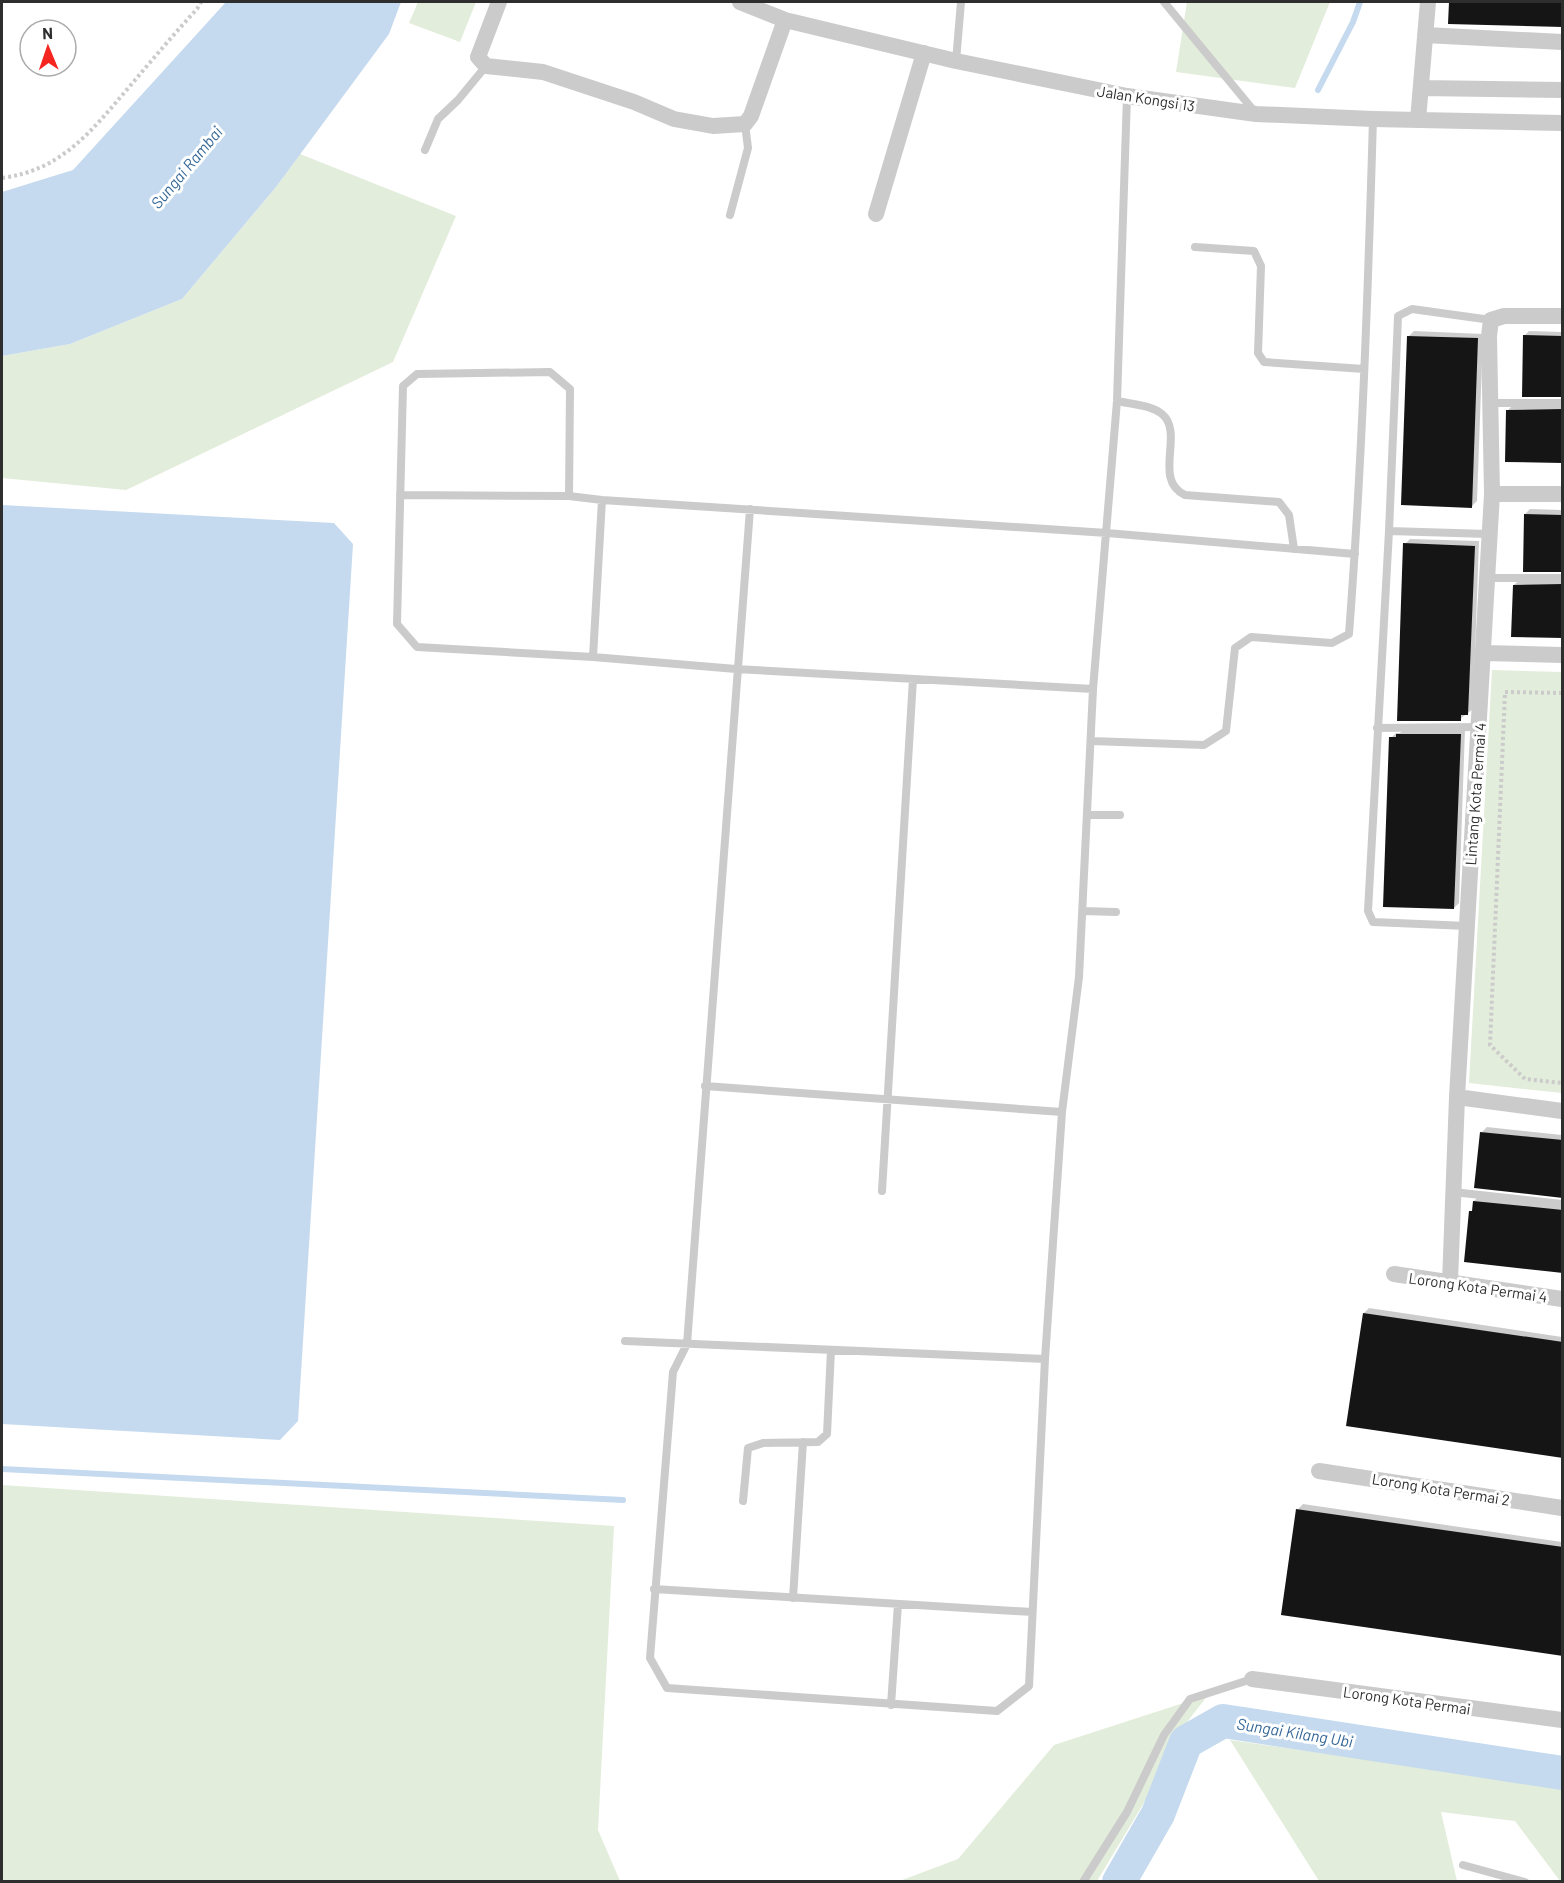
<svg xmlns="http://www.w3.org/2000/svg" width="1564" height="1883" viewBox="0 0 1564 1883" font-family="Barlow,sans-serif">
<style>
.green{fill:#e3eddb}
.water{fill:#c5daef}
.shadow{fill:#0003}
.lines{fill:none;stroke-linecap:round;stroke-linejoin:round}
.stream{stroke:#c5daef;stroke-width:6}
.river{stroke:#c5daef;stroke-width:34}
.building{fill:#151515}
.path{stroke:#cbcbcb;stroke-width:4;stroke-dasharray:3 3;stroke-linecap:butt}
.lane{stroke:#cbcbcb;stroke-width:8}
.street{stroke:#cbcbcb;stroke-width:16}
.labels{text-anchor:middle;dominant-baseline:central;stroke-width:6;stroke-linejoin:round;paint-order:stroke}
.street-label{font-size:15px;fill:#2e2e2e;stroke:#fff}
.water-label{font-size:16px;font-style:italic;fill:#356898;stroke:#fff}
</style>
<rect width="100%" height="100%" fill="#fff"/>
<path class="green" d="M418 2H476L460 42 409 23Z
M1187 2H1330L1295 88 1176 72Z
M300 154 456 216 393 362 126 490 2 478V356L70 344 182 299 276 187Z
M1492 670 1562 672V1093L1469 1083Z
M2 1485 614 1526 598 1830 620 1881H2Z
M1208 1695 1167 1748 1151 1791 1097 1881 897 1882 958 1859 1054 1745Z
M1230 1740 1562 1787V1881H1560L1515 1821 1441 1812 1457 1881H1319Z"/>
<path class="water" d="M226 2H401L389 34 276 187 182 299 70 344 2 356V192L73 170Z
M2 505 334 523 353 544 298 1421 280 1440 2 1424Z"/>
<path class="shadow" d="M1450 2H1562V25L1450 22Z
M1414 331 1483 334 1477 501 1472 506 1409 336Z
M1529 331 1562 332V395L1524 336Z
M1513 405H1562V461L1508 410Z
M1530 509 1562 510V570L1525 514Z
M1410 539 1479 541 1473 709 1460 719 1405 544Z
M1519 580H1562V637L1514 585Z
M1465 729 1459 903 1454 908 1391 738 1396 733H1400L1403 730Z
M1487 1127 1562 1135V1196L1482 1132Z
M1479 1196 1562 1205V1271L1471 1212 1474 1209V1201Z
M1369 1308 1562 1337V1457L1364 1313Z
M1303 1504 1562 1542V1654L1298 1509Z"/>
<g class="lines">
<path class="stream" d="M1318 90 1353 22 1360 2
M2 1469 623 1500"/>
<path class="river" d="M1119 1882 1158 1814 1186 1742 1223 1721 1562 1773"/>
</g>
<path class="building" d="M1449 2H1563V27L1448 24Z
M1523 335 1563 336V397H1522Z
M1407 336 1478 338 1472 508 1401 505Z
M1563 409V463L1505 462 1506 410Z
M1524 514 1563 515V572H1523Z
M1403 543 1475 546 1468 715H1461V721H1397Z
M1563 584V638L1511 637 1513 585Z
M1396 734H1461L1454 909 1383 907 1389 737H1396Z
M1480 1132 1563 1140V1198L1474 1188Z
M1473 1201 1563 1210V1273L1464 1262 1469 1211H1472Z
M1363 1313 1563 1342V1458L1346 1426Z
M1296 1509 1563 1547V1656L1281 1615Z"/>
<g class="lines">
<path class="path" d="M2 178C63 170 92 130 130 86 152 60 174 34 197 9L201 2
M1562 693 1505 692 1490 1045 1525 1079 1562 1083"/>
<path class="lane" d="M1164 2 1254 111
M956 61 961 2
M425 150 438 119 458 100 486 66
M730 215 748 148 745 124
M1195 247 1254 251 1261 266 1258 353 1264 362 1364 369
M1117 401C1131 404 1151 405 1162 414 1185 433 1152 480 1185 495L1279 502 1289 515 1294 549
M1492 403H1562
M400 495 569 496 602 500 1107 533 1355 554
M569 496 570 389 550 372 417 374 403 386 397 624 417 647 593 657 736 669 1093 689
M750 509 687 1344 673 1372 650 1658 667 1688 997 1711 1029 1686 1045 1359 1062 1112 1079 977 1093 689 1117 401 1127 96
M1389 531 1488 534
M1486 578H1562
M593 657 602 500
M1377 728 1479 727
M1091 741 1204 745 1226 731 1235 648 1251 637 1332 643 1349 634C1362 463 1368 291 1373 119
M1087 815H1120
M1083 911 1116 912
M1467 926 1373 922 1368 911 1389 531 1398 316 1412 309 1491 320
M705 1086 1062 1112
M882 1191 913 679
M1453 1192 1562 1204
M625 1341 1045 1359
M743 1501 748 1448 763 1443 818 1442 827 1434 831 1350
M654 1589 1032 1612
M793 1598 803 1442
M891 1705 898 1604
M1463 1865 1525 1882
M1083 1882 1127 1812 1164 1735 1190 1699 1252 1679"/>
<path class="street" d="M499 2 478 57 486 66 543 72 634 102 674 119 713 126 745 124 751 116 785 20
M740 2 785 20 956 61 1127 96 1256 114 1373 119 1562 123
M1425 35 1562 42
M1421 88 1562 90
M1418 120 1428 2
M876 214 924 53
M1492 494H1562
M1484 653 1562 655
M1457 1097 1562 1111
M1394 1274 1562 1299
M1450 1282 1457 1097 1492 494 1489 336 1491 320 1504 316H1562
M1319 1471 1562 1508
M1252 1679 1562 1720"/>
</g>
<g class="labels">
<g class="street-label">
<text transform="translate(1146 98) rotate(9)">Jalan Kongsi 13</text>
<text transform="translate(1475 794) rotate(-86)">Lintang Kota Permai 4</text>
<text transform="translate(1478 1287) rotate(8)">Lorong Kota Permai 4</text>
<text transform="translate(1441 1489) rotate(9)">Lorong Kota Permai 2</text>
<text transform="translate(1407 1700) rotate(8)">Lorong Kota Permai</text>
</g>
<g class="water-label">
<text transform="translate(186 167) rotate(-50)">Sungai Rambai</text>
<text transform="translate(1295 1732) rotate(9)">Sungai Kilang Ubi</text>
</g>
</g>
<rect width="1564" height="1883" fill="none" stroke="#2e2e2e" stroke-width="6"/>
<g transform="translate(48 48) rotate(358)"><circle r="28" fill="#ffffff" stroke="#ababab" stroke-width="1.5"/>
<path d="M0-4.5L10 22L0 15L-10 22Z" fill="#f52620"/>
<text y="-9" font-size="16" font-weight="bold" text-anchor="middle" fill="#2e2e2e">N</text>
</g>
</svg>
